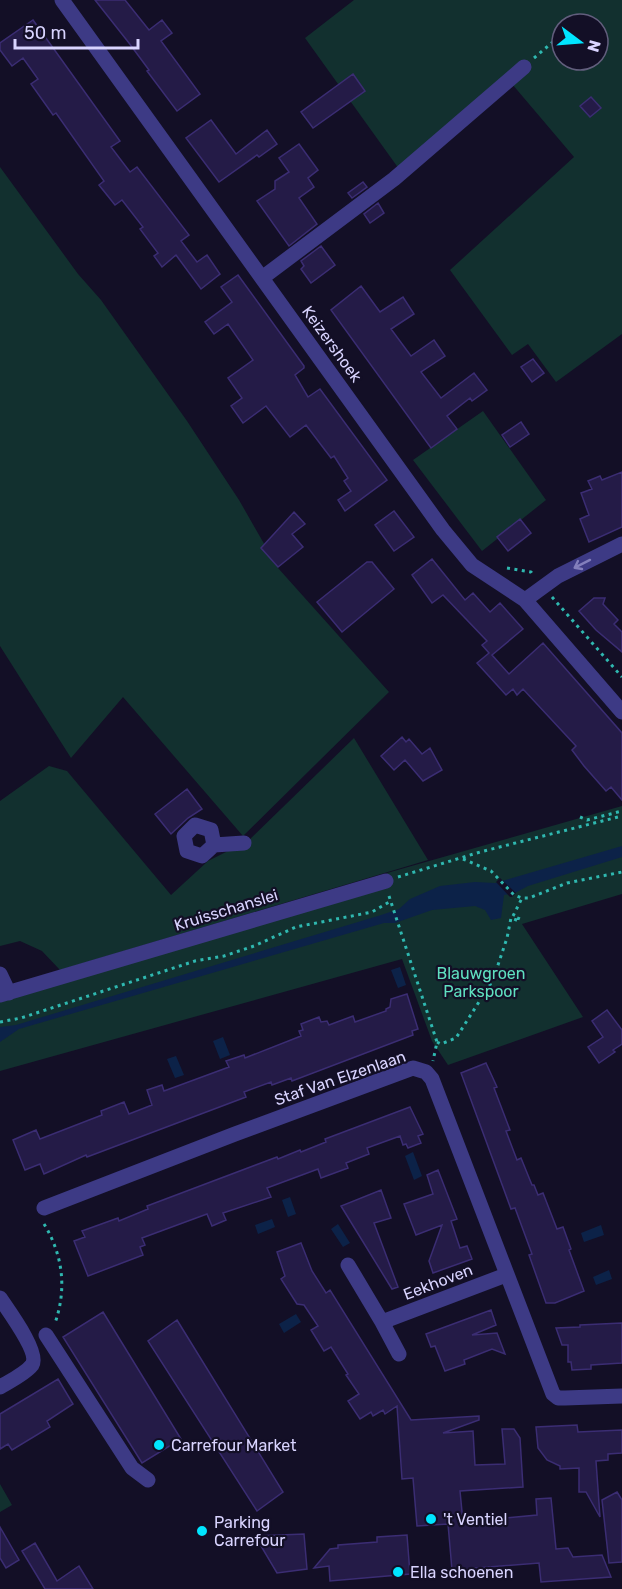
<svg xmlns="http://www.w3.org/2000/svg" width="622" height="1589" viewBox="0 0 622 1589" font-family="Rubik,sans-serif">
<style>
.green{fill:#12302f;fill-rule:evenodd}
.water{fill:#0c2248}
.pier{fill:#130f26}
.building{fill:#241b47;stroke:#3b2d73;stroke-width:1.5}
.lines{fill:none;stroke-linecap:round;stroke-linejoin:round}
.path{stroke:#2fb8b0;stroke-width:3;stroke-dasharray:3 4.5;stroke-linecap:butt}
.minor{stroke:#3d3a85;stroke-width:15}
.oneway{stroke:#837fbc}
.poi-dot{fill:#00e5ff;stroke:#130f26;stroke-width:2}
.labels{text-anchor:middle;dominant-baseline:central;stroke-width:4.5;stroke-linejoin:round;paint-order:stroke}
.street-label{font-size:16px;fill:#d9d4ff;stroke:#130f26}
.park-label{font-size:16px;fill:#5fe0c0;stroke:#130f26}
.poi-label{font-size:16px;fill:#d9d4ff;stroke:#130f26;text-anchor:start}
</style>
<rect width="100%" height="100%" fill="#130f26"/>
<path class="green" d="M354 0H622V334L556 382 528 344 512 355 450 270 574 157 507 78 399 169 305 38ZM562 24H598V60H562Z
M0 167 78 274 101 300 187 421 239 500 278 568 389 692 243 836 123 697 71 758 0 646Z
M483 411 546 500 482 551 413 460Z
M354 738 428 860 60 970 42 951 20 941 0 946V801L49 766 67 771 171 895 208 861 248 841Z
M622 806V894L522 924 583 1017 448 1065 432 1041 402 959 0 1071V995L386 881 387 873Z
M0 1484 12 1505 0 1512Z"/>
<path class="water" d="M622 846V857L528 886 515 893 504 895 501 918 491 920 485 910 475 906 432 910 395 923H384L19 1029 0 1042V1027L16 1025 378 916 399 909 410 899 440 886 475 882 495 883Z
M400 967 406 985 398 988 391 970Z
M223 1037 230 1055 220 1059 213 1041Z
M176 1056 184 1075 175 1078 167 1059Z
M413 1152 422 1176 414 1180 405 1156Z
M290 1197 296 1214 288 1217 282 1200Z
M272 1219 275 1227 258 1234 255 1225Z
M338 1224 350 1243 343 1247 331 1229Z
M601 1225 604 1235 584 1242 581 1233Z
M609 1270 612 1279 596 1285 593 1277Z
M296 1314 301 1322 284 1333 279 1324Z"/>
<path class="pier" d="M500 878 516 893 512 897H510L496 882Z"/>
<path class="building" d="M95 0H125L149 30 162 20 172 33 161 41 200 94 177 111 147 71 149 70 129 43Z
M33 20 120 141 111 147 130 172 137 167 189 235 181 241 197 262 207 255 220 274 201 289 176 255 162 267 154 256 158 253 140 229 143 227 122 200 115 205 99 185 104 181 56 113 53 115 31 84 38 79 23 58 12 66 0 50V43Z
M353 74 365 91 313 128 301 112Z
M591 97 601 108 590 117 580 106Z
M211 120 236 154 267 130 277 144 259 157 257 155 219 182 186 138Z
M299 144 318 170 308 178 314 187 299 198 317 224 289 246 257 201 275 189V181L289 172 279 158Z
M363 182 367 187 352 198 348 193Z
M378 203 384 213 370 223 364 214Z
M321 246 335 265 311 283 301 269 304 266 301 261Z
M238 275 304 366V368L295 375 308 397 320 389 387 480 345 511 338 500 351 491 344 481 348 478 334 456 331 458 306 425 290 437 266 406 243 423 231 406 242 398 228 378 253 360 228 324 214 334 205 322 232 302 221 287Z
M361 286 380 312 403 297 414 314 391 329 411 356 434 340 445 356 421 372 441 398 474 373 487 390 472 401 470 398 447 416 457 429 431 448 331 310Z
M533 359 544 373 532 382 521 367Z
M521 422 529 434 510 447 502 435Z
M622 472V527L589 542 580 519 589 515 581 493 592 489 588 481 600 476 602 480Z
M394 511 414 537 394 551 375 525Z
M294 512 305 524 292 534 303 547 278 567 261 548Z
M520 519 531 533 508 551 497 537Z
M432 559 465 600 473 593 490 612 500 603 523 629 492 655 509 674 543 643 622 733V800L611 787 606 791 584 766 572 750 576 746 523 689 517 695 513 689 506 695 477 663 489 653 482 645 487 641 443 595 432 603 412 575Z
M367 562H372L394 589 342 632 317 602Z
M594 598H605L603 604 618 620 614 624 622 632V652L596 630 579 611Z
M402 737 406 742 409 739 422 754 430 748 442 770 423 781 405 760 394 770 381 756Z
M187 789 202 809 188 818 171 834 155 814Z
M407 994 418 1029 412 1031 413 1035 292 1081 291 1078 272 1085 271 1082 244 1092 246 1097 87 1157 86 1155 44 1174 40 1164 25 1170 13 1140 36 1130 40 1139 102 1115 101 1111 124 1102 129 1114 152 1105 147 1090 162 1085 164 1091 229 1067 226 1061 244 1055 245 1058 301 1036 299 1031 303 1030 301 1024 319 1017 321 1022 327 1021 329 1025 353 1016 355 1022 386 1011V1009L390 1007 391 999Z
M607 1010 622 1030V1044L613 1050 615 1052 599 1063 588 1047 603 1037 592 1021Z
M486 1063 497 1087 494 1088 510 1130 506 1131 517 1160 521 1158 532 1185H534L538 1195 543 1193 557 1229 563 1227 571 1249 569 1250 584 1291 555 1303H546L529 1255 532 1254 515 1208 511 1209 461 1073Z
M410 1107 423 1134 418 1136 421 1143 408 1148 406 1144 403 1145 400 1136 367 1148 369 1154 346 1163 348 1168 321 1178 318 1169 267 1188 271 1197 223 1213 226 1220 212 1226 207 1214 142 1238 145 1245 140 1247 143 1255 88 1276 74 1241 85 1237 82 1231 118 1218 119 1221 148 1209 147 1206 277 1157 278 1159 300 1150 301 1152 326 1142 325 1139Z
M438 1170 457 1219 451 1221 460 1248 467 1246 472 1259 433 1273 429 1261 442 1225 416 1235 404 1204 433 1194 427 1175Z
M381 1190 391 1218 374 1223 398 1287 392 1289 341 1206Z
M301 1243 312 1271 326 1293 330 1290 411 1420 479 1416V1420L443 1433 473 1431 475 1465 505 1464 502 1429H514L520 1438 523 1487 460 1491 463 1522 537 1515 536 1499 551 1498 556 1549 568 1548 573 1557 602 1555 611 1577 541 1582 539 1563 452 1570 448 1524 417 1526 413 1478 402 1479 397 1406 385 1414 383 1410 373 1416 371 1412 360 1419 348 1401 359 1394 346 1375 348 1374 331 1347 324 1351 311 1330 318 1326 304 1305 297 1304 281 1279 285 1276 277 1252Z
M491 1310 496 1325 472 1335 497 1333 505 1354 492 1349 464 1360 465 1364 445 1371 435 1346 431 1347 426 1334Z
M103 1312 181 1439 142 1463 63 1337Z
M177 1320 283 1492 257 1511 148 1341Z
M622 1323V1363L591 1365V1369L572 1370 571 1362H568V1345H562L556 1328 580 1327V1325Z
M58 1379 73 1404 47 1421 50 1427 12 1450 8 1444 0 1449V1414Z
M577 1425 578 1432 622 1430V1453L608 1454V1460L596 1461 600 1517 586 1492H579V1468L560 1469V1466L547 1460 538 1448 536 1427Z
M617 1492 622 1500V1562L609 1563 602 1500Z
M0 1527 19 1560 6 1568 0 1558Z
M304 1534 307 1569 277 1573 255 1536Z
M407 1535 410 1574 330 1581 329 1566 314 1568 330 1549 338 1548V1545L377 1542V1537Z
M35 1543 57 1581 79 1566 93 1589H45L22 1551Z"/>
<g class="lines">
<path class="path" d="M534 58 562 34
M507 568 531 572 534 576
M552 597 622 677
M580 817 587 820 622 811
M463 859 491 871 514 895 522 898H529L567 883 622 872
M398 877 480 852 622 816
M389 896 437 1042 433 1061
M0 1022 21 1018 195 961 224 956 254 946 296 927 372 912 391 901
M437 1042 441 1044 456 1038 493 980 507 938 511 918 519 921 520 919 513 916 522 898
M44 1224C63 1255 67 1289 55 1323"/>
<path class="minor" d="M62 0 443 530 472 565 525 600 622 712
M262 278 394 179 524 67
M525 600 558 576 622 544
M214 845 211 830 195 825 184 836 187 851 202 856 214 845 244 843
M0 974 9 993
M0 995 386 881
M44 1208 235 1134 413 1068 426 1072 432 1079 553 1394 558 1398H565L622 1396
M348 1265 382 1322 506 1275
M0 1298C8 1310 40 1353 32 1365 25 1374 10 1381 0 1387
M382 1322 399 1354
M46 1335 132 1468 148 1480"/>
</g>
<defs><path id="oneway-shaft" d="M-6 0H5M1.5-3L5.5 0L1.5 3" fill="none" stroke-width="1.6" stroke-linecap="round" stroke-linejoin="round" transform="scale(1.5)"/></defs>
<use class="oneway" href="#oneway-shaft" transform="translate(582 564) rotate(153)"/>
<g class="poi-dot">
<circle cx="159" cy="1445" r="6"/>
<circle cx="431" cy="1519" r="6"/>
<circle cx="202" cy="1531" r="6"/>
<circle cx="398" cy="1572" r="6"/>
</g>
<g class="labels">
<g class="street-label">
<text transform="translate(332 344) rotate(54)">Keizershoek</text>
<text transform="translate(226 910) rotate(-17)">Kruisschanslei</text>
<text transform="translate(340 1078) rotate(-19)">Staf Van Elzenlaan</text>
<text transform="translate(438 1282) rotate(-21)">Eekhoven</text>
</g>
<g class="park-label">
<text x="481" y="973">Blauwgroen<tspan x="481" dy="18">Parkspoor</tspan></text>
</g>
<g class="poi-label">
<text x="171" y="1445">Carrefour Market</text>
<text x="443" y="1519">'t Ventiel</text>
<text x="214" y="1522">Parking<tspan x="214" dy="18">Carrefour</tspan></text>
<text x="410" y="1572">Ella schoenen</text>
</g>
</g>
<g transform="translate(580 42) rotate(106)"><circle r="28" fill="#130f26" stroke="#625e7d" stroke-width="1.5"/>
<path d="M0-4.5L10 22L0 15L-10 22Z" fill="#00e5ff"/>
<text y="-9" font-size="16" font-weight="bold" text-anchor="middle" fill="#d9d4ff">N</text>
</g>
<path d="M15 39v9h123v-9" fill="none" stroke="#d9d4ff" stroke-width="3"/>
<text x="24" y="39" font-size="18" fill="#d9d4ff" stroke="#130f26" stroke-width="4.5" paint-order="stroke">50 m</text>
</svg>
